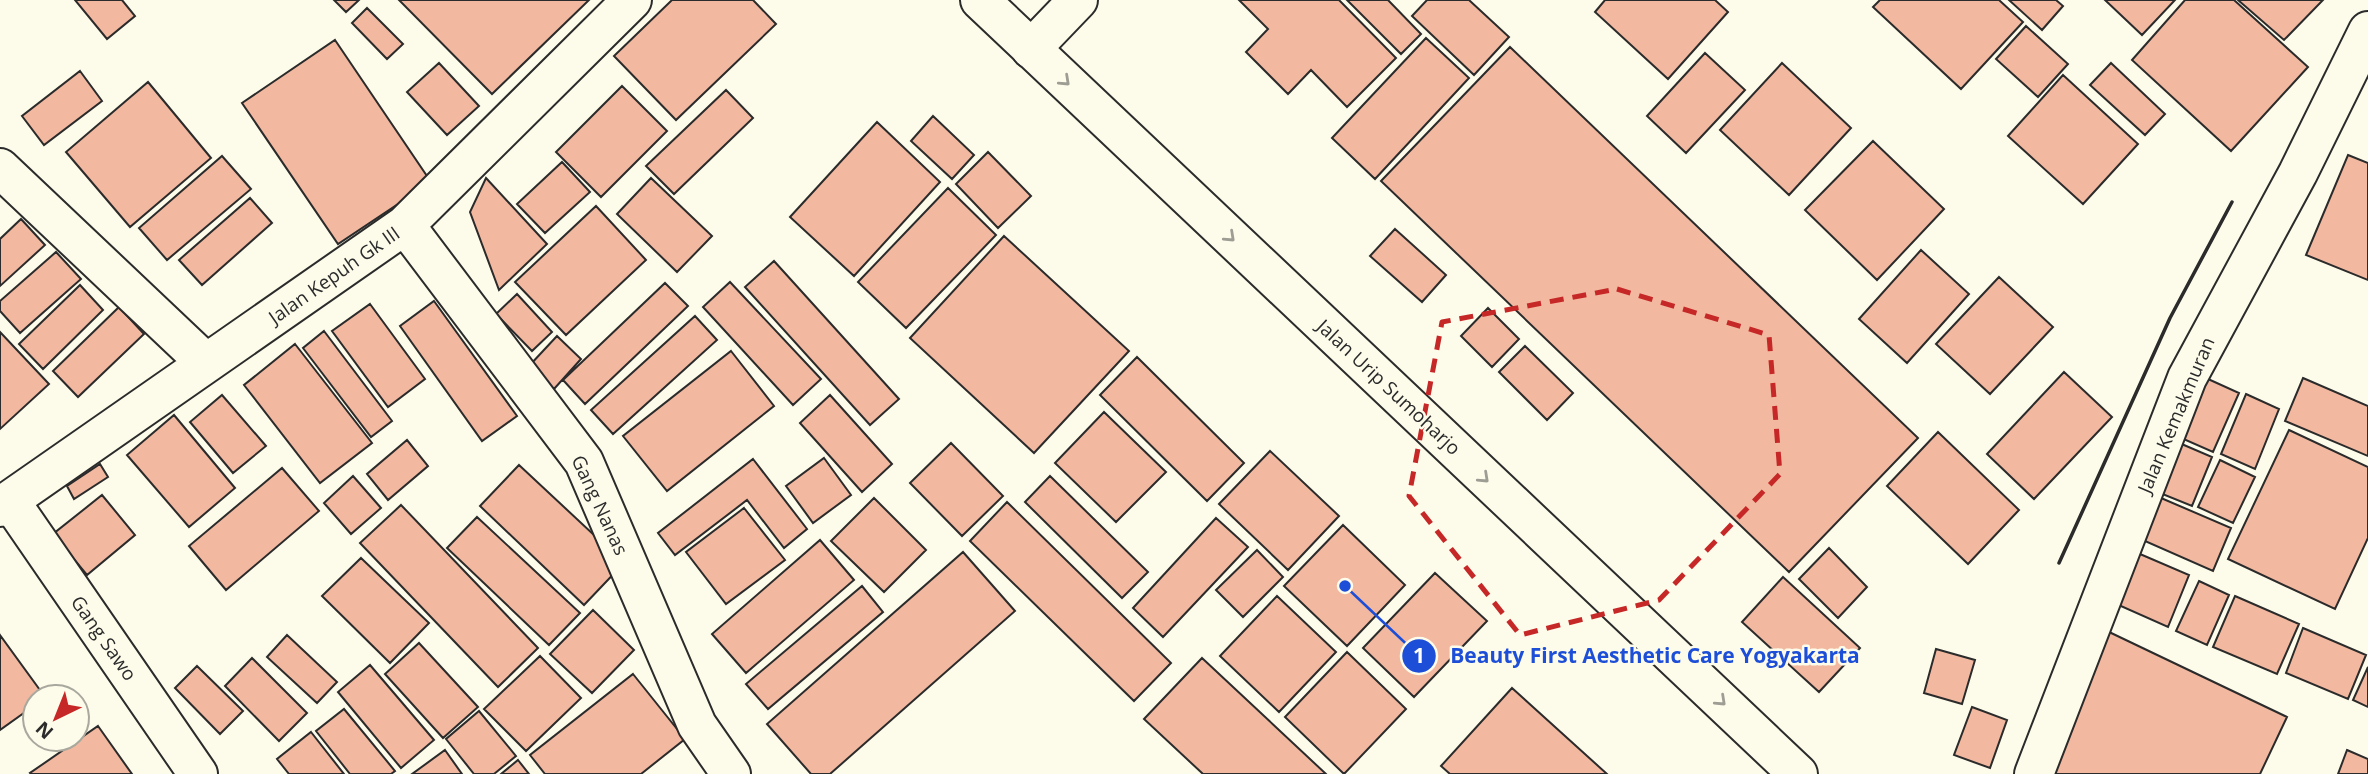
<svg xmlns="http://www.w3.org/2000/svg" width="2368" height="774" viewBox="0 0 2368 774" font-family="'Open Sans',sans-serif">
<style>
.building{fill:#f2b8a0;stroke:#2b2b2b;stroke-width:2}
.lines{fill:none;stroke-linecap:round;stroke-linejoin:round}
.street-casing{stroke:#2b2b2b;stroke-width:42}
.primary-casing{stroke:#2b2b2b;stroke-width:42}
.street{stroke:#fdfbea;stroke-width:38}
.primary{stroke:#fdfbea;stroke-width:38}
.wall{stroke:#2b2b2b;stroke-width:3.5}
.oneway{stroke:#9e9d94}
.marked{fill:none;stroke:#c62828;stroke-width:5;stroke-dasharray:14 9;stroke-linejoin:round}
.labels{text-anchor:middle;dominant-baseline:central;stroke-width:5;stroke-linejoin:round;paint-order:stroke}
.street-label{font-size:19px;fill:#2b2b2b;stroke:#fdfbea}
.leader{fill:none;stroke:#1d4ed8;stroke-width:2.5}
.callout-dot{fill:#1d4ed8;stroke:#fdfbea;stroke-width:2.5}
.mark-label{font-size:21px;text-anchor:middle;font-weight:bold;fill:#fff}
.callout-label{font-size:21px;text-anchor:middle;font-weight:bold;fill:#1d4ed8;stroke:#fdfbea;stroke-width:5;stroke-linejoin:round;paint-order:stroke}
</style>
<rect width="100%" height="100%" fill="#fdfbea"/>
<path class="building" d="M75 0H122L135 16 107 39Z
M334 0H359L346 12Z
M399 0H589L492 94Z
M672 0H753L776 24 676 120 614 56Z
M1239 0H1339L1396 58 1347 107 1311 70 1288 94 1246 52 1268 29Z
M1347 0H1388L1421 34 1401 54Z
M1427 0H1469L1509 37 1474 75 1412 16Z
M1605 0H1715L1728 12 1668 79 1595 12Z
M1880 0H1999L2023 22 1961 89 1873 7Z
M2009 0H2056L2063 6 2042 30Z
M2105 0H2175L2142 35Z
M2185 0H2234L2308 67 2231 151 2132 60Z
M2238 0H2323L2284 40Z
M367 8 403 44 387 59 352 23Z
M2026 26 2068 64 2038 97 1996 59Z
M1426 38 1469 78 1375 179 1332 138Z
M335 40 431 182 338 244 242 103Z
M1510 47 1918 438 1789 572 1381 181Z
M1705 53 1745 90 1686 153 1647 116Z
M439 63 479 106 447 135 407 92Z
M1782 63 1851 128 1789 195 1720 130Z
M2111 63 2165 114 2145 135 2090 85Z
M80 71 102 101 44 145 22 116Z
M2063 75 2138 144 2083 204 2008 136Z
M148 82 211 158 130 227 66 152Z
M622 86 667 131 601 197 556 152Z
M726 90 753 118 674 194 646 166Z
M933 116 974 155 952 179 911 141Z
M877 122 940 182 854 276 790 217Z
M1873 141 1944 209 1877 280 1805 210Z
M988 152 1031 196 998 228 956 184Z
M2348 155 2368 163V280L2306 255Z
M222 156 251 189 167 260 139 228Z
M562 162 590 192 545 233 517 204Z
M486 178 547 244 499 290 470 212Z
M651 178 712 236 677 272 617 214Z
M948 188 996 235 906 328 858 282Z
M250 198 272 223 202 285 179 260Z
M596 206 646 260 566 335 515 282Z
M21 219 45 245 0 286V239Z
M1395 229 1446 275 1422 302 1370 256Z
M1004 236 1129 351 1034 453 910 338Z
M1921 250 1969 294 1907 363 1859 319Z
M56 252 81 279 20 333 0 311V301Z
M774 261 899 399 870 425 745 287Z
M1999 277 2053 327 1990 394 1936 344Z
M730 282 821 379 793 405 703 307Z
M665 283 688 306 585 404 563 380Z
M80 285 103 310 43 369 19 344Z
M517 294 552 332 532 351 496 314Z
M434 301 517 416 482 441 400 326Z
M370 304 425 379 388 407 332 331Z
M119 307 144 334 78 397 53 371Z
M1488 308 1519 339 1492 367 1461 336Z
M695 316 717 340 613 434 591 410Z
M324 331 392 421 371 437 303 348Z
M0 332 49 384 0 429Z
M557 336 581 359 554 389 529 366Z
M295 344 372 443 320 483 244 385Z
M1525 346 1573 393 1547 420 1499 372Z
M731 351 774 406 667 491 623 436Z
M1137 357 1244 463 1207 501 1100 395Z
M2064 372 2112 417 2034 499 1987 454Z
M2197 374 2239 393 2213 452 2172 434Z
M2303 378 2368 406V456L2285 421Z
M2246 394 2279 409 2255 469 2221 454Z
M222 395 266 446 233 473 190 422Z
M830 395 892 464 862 492 800 423Z
M1104 412 1166 472 1116 522 1055 463Z
M174 415 235 488 189 527 127 455Z
M2289 430 2368 467V538L2335 609 2228 559Z
M1938 432 2019 510 1968 564 1887 486Z
M2170 439 2212 457 2192 506 2150 489Z
M407 440 428 466 388 500 367 474Z
M951 443 1003 496 962 536 910 483Z
M1270 451 1339 516 1288 570 1219 504Z
M824 458 851 495 813 523 786 486Z
M753 459 807 529 784 548 747 500 675 555 658 533Z
M2220 460 2255 477 2233 523 2198 507Z
M100 464 108 477 74 499 67 486Z
M519 465 624 563 584 605 480 506Z
M282 468 319 511 226 590 189 546Z
M353 476 381 508 351 534 324 503Z
M1050 476 1148 572 1122 598 1025 502Z
M2147 492 2231 528 2213 571 2129 534Z
M102 495 135 535 87 575 53 534Z
M874 498 926 550 884 592 831 541Z
M1007 502 1171 663 1134 701 970 541Z
M401 505 538 648 498 687 360 543Z
M744 508 785 560 726 604 686 552Z
M477 517 580 613 549 645 447 548Z
M1216 518 1248 547 1163 637 1133 608Z
M1343 525 1405 585 1347 646 1284 586Z
M820 540 854 580 746 673 712 634Z
M1829 548 1867 587 1838 618 1799 579Z
M2126 548 2189 575 2168 627 2105 599Z
M1257 550 1283 577 1243 617 1216 590Z
M963 552 1015 611 830 774H811L767 724Z
M361 558 429 623 390 663 322 596Z
M1435 573 1487 621 1414 697 1363 648Z
M1783 577 1860 648 1819 692 1742 622Z
M2199 581 2229 595 2207 645 2176 631Z
M862 586 883 612 768 709 746 684Z
M1277 596 1336 652 1279 712 1220 656Z
M2235 596 2299 624 2277 674 2213 647Z
M593 610 634 650 592 693 550 654Z
M2303 628 2366 655 2348 699 2286 673Z
M2107 631 2287 717 2260 774H2039Z
M0 635 45 697H35V705L0 730Z
M287 635 337 682 317 703 267 657Z
M419 643 478 707 443 738 385 674Z
M1936 649 1975 660 1962 704 1924 693Z
M1347 652 1406 709 1344 774 1285 717Z
M540 656 581 698 526 751 484 709Z
M252 658 307 713 279 741 225 686Z
M1202 658 1326 774H1203L1144 719Z
M370 665 434 740 401 768 338 692Z
M197 666 243 711 220 734 175 688Z
M2368 667V707L2353 700Z
M633 674 685 739 641 774H545L530 755Z
M1512 688 1607 774H1450L1441 766Z
M1972 707 2007 720 1990 768 1954 755Z
M344 709 395 771 391 774H350L316 731Z
M479 711 516 756 494 774H474L446 739Z
M98 726 132 774H31L30 773Z
M311 732 344 774H289L277 759Z
M445 750 462 774H412Z
M2347 750 2368 759V774H2338Z
M518 760 529 774H501Z"/>
<g class="lines">
<defs>
<path id="street" d="M1031 49 1078 0
M0 168 206 363
M405 225 584 462 697 725 731 774
M10 501 198 774
M0 507 405 225 632 0
M2034 774 2187 378 2298 173 2368 31"/>
<path id="primary" d="M980 0 1798 774"/>
</defs>
<use href="#street" class="street-casing"/>
<use href="#primary" class="primary-casing"/>
<use href="#street" class="street"/>
<use href="#primary" class="primary"/>
<path class="wall" d="M2059 563 2170 318 2232 202"/>
</g>
<defs><path id="oneway-chevron" d="M-2-3.5L2.5 0L-2 3.5" fill="none" stroke-width="1.6" stroke-linecap="round" stroke-linejoin="round" transform="scale(1.75)"/></defs>
<g class="oneway">
<use href="#oneway-chevron" transform="translate(1065 81) rotate(43)"/>
<use href="#oneway-chevron" transform="translate(1230 237) rotate(43)"/>
<use href="#oneway-chevron" transform="translate(1484 478) rotate(43)"/>
<use href="#oneway-chevron" transform="translate(1721 701) rotate(43)"/>
</g>
<path class="marked" d="M1617 289 1769 335 1780 474 1659 600 1520 635 1409 496 1442 322Z"/>
<g class="labels">
<g class="street-label">
<text transform="translate(334 275) rotate(-35)">Jalan Kepuh Gk III</text>
<text transform="translate(1389 387) rotate(43)">Jalan Urip Sumoharjo</text>
<text transform="translate(2176 415) rotate(-67)">Jalan Kemakmuran</text>
<text transform="translate(600 505) rotate(65)">Gang Nanas</text>
<text transform="translate(104 638) rotate(55)">Gang Sawo</text>
</g>
</g>
<path class="leader" d="M1345 586L1419 656"/>
<g class="callout-dot">
<circle cx="1345" cy="586" r="7"/>
<circle cx="1419" cy="656" r="18"/>
</g>
<g class="mark-label">
<text x="1419" y="663">1</text>
</g>
<g class="callout-label">
<text x="1655" y="663">Beauty First Aesthetic Care Yogyakarta</text>
</g>
<g transform="translate(56 718) rotate(223)"><circle r="33" fill="#fdfbea" stroke="#a9a89e" stroke-width="2"/>
<path d="M0-5L12 26L0 18L-12 26Z" fill="#c62828"/>
<text y="-10" font-size="19" font-weight="bold" text-anchor="middle" fill="#2b2b2b">N</text>
</g>
</svg>
